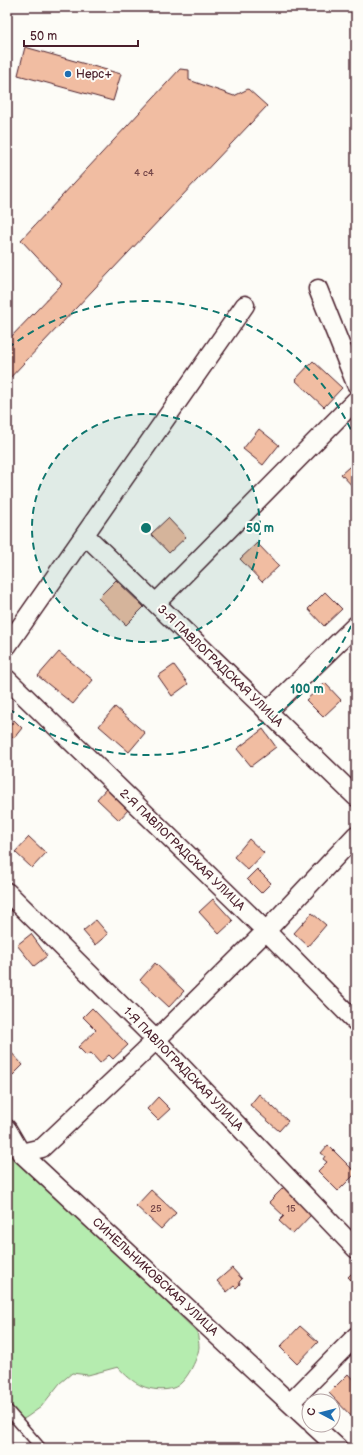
<svg xmlns="http://www.w3.org/2000/svg" width="363" height="1455" viewBox="0 0 363 1455" font-family="'Balsamiq Sans',sans-serif">
<style>
.green{fill:#b5ecaf;stroke:#80866d}
.building{fill:#f1bda2;stroke:#4a1f2b}
.lines{fill:none;stroke-linecap:round;stroke-linejoin:round}
.lane-casing{stroke:#4a1f2b;stroke-width:12}
.street-casing{stroke:#4a1f2b;stroke-width:21}
.lane{stroke:#fdfcf7;stroke-width:9}
.street{stroke:#fdfcf7;stroke-width:18}
.ring{fill:none;stroke:#0f766e;stroke-width:2;stroke-dasharray:7 5}
.poi-dot{fill:#1f6fb2;stroke:#fdfcf7;stroke-width:1.5}
.labels{text-anchor:middle;dominant-baseline:central;stroke-width:4;stroke-linejoin:round;paint-order:stroke}
.number-label{font-size:10px;fill:#744649}
.poi-label{font-size:12px;fill:#4a1f2b;stroke:#fdfcf7;text-anchor:start}
.street-label{font-size:12px;fill:#4a1f2b;stroke:#fdfcf7}
.centre{fill:#0f766e;stroke:#fdfcf7;stroke-width:2}
.ring-label{font-size:12px;text-anchor:middle;font-weight:bold;fill:#0f766e;stroke:#fdfcf7;stroke-width:4;stroke-linejoin:round;paint-order:stroke}
</style>
<rect width="100%" height="100%" fill="#fdfcf7"/>
<filter id="ink" filterUnits="userSpaceOnUse"><feTurbulence type="fractalNoise" baseFrequency=".025" numOctaves="2"/><feDisplacementMap in="SourceGraphic" scale="8" xChannelSelector="R" yChannelSelector="G"/><feConvolveMatrix kernelMatrix="1 2 1 2 8 2 1 2 1" color-interpolation-filters="sRGB"/></filter>
<g filter="url(#ink)">
<path class="green" d="M7 1148 197 1332C198 1337 199 1343 199 1347 198 1359 185 1385 173 1388 165 1391 151 1390 142 1386 133 1382 125 1375 118 1367L88 1375 72 1373 60 1383 41 1407 27 1417 14 1424 7 1423Z"/>
<path class="building" d="M25 47 121 74 113 101 18 75Z
M180 69 189 70V80L234 96 248 89 267 106 7 381V341L62 284 21 240Z
M313 361 342 388 324 407 295 380Z
M259 429 279 445 263 465 243 449Z
M356 461V490L341 474Z
M168 518 186 537 169 553 151 534Z
M257 543 279 566 262 582 240 559Z
M116 580 144 607 126 625 98 598Z
M325 592 342 609 324 626 308 609Z
M59 652 93 680 73 704 38 676Z
M174 665 188 684 172 696 158 676Z
M325 683 341 700 323 717 306 700Z
M115 707 145 733 129 752 99 726Z
M14 720 22 728 14 738 7 732V728Z
M263 729 276 747 251 766 237 749Z
M106 789 128 810 119 820 97 799Z
M29 837 46 853 32 868 15 852Z
M249 839 264 853 248 870 234 857Z
M257 869 271 883 261 893 247 879Z
M213 899 233 921 219 934 199 912Z
M312 913 326 925 308 946 294 933Z
M96 920 108 934 95 945 83 931Z
M31 934 47 956 34 966 17 945Z
M155 963 184 991 169 1007 140 980Z
M92 1008 128 1045 113 1059 109 1055 100 1063 91 1053 86 1055 78 1047 96 1030 83 1017Z
M7 1048 23 1065 9 1079 7 1077Z
M259 1094 288 1121 279 1131 250 1105Z
M158 1097 170 1109 158 1120 147 1109Z
M328 1145 356 1173 338 1191 318 1171 327 1162 323 1159 325 1156 321 1153Z
M284 1187 311 1215 293 1234 279 1221 284 1216 269 1202Z
M151 1190 176 1213 161 1229 136 1206Z
M232 1268 242 1279 239 1282 240 1284 236 1288 234 1286 227 1292 217 1281Z
M356 1269V1285L348 1277Z
M300 1326 318 1342 297 1364 280 1347Z
M348 1374 356 1383V1417L354 1419 329 1393Z"/>
<g class="lines">
<defs>
<path id="lane" d="M7 1409 41 1448"/>
<path id="street" d="M318 289 356 384
M85 535 356 797
M156 603 356 400
M7 646 245 305
M7 679 266 931 356 1022
M267 712 356 625
M7 892 156 1040 356 1249
M7 1129 21 1153 309 1421
M21 1153 42 1148 156 1040 266 931 356 835
M290 1403 356 1336
M313 1425 338 1448"/>
</defs>
<use href="#lane" class="lane-casing"/>
<use href="#street" class="street-casing"/>
<use href="#lane" class="lane"/>
<use href="#street" class="street"/>
</g>
</g>
<circle cx="146" cy="528" r="114" fill="#0f766e" fill-opacity=".12"/>
<g class="ring">
<circle cx="146" cy="528" r="114"/>
<path d="M356 615A227 227 0 0 1 8 708M8 348A227 227 0 0 1 356 441"/>
</g>
<circle class="poi-dot" cx="68" cy="74" r="4"/>
<g class="labels">
<g class="number-label">
<text x="144" y="173">4 с4</text>
<text x="156" y="1209">25</text>
<text x="291" y="1209">15</text>
</g>
<g class="poi-label">
<text x="76" y="74">Нерс+</text>
</g>
<g class="street-label">
<text transform="translate(220 666) rotate(44)">3-Я ПАВЛОГРАДСКАЯ УЛИЦА</text>
<text transform="translate(182 850) rotate(44)">2-Я ПАВЛОГРАДСКАЯ УЛИЦА</text>
<text transform="translate(183 1069) rotate(46)">1-Я ПАВЛОГРАДСКАЯ УЛИЦА</text>
<text transform="translate(155 1277) rotate(43)">СИНЕЛЬНИКОВСКАЯ УЛИЦА</text>
</g>
</g>
<circle cx="146" cy="528" r="6" class="centre"/>
<g class="ring-label">
<text x="260" y="532">50 m</text>
<text x="307" y="693">100 m</text>
</g>
<rect width="363" height="1455" fill="none" stroke="#fdfcf7" stroke-width="24"/>
<rect x="12" y="12" width="339" height="1431" fill="none" stroke="#4a1f2b" stroke-width="1.5" filter="url(#ink)"/>
<g transform="translate(321 1413) rotate(277)"><circle r="19" fill="#fdfcf7" stroke="#b5a4a5"/>
<path d="M0-3L7 15L0 10L-7 15Z" fill="#1f6fb2"/>
<text y="-6" font-size="11" font-weight="bold" text-anchor="middle" fill="#4a1f2b">С</text>
</g>
<path d="M24 40v6h114v-6" fill="none" stroke="#4a1f2b" stroke-width="2"/>
<text x="30" y="40" font-size="12" fill="#4a1f2b" stroke="#fdfcf7" stroke-width="3" paint-order="stroke">50 m</text>
</svg>
